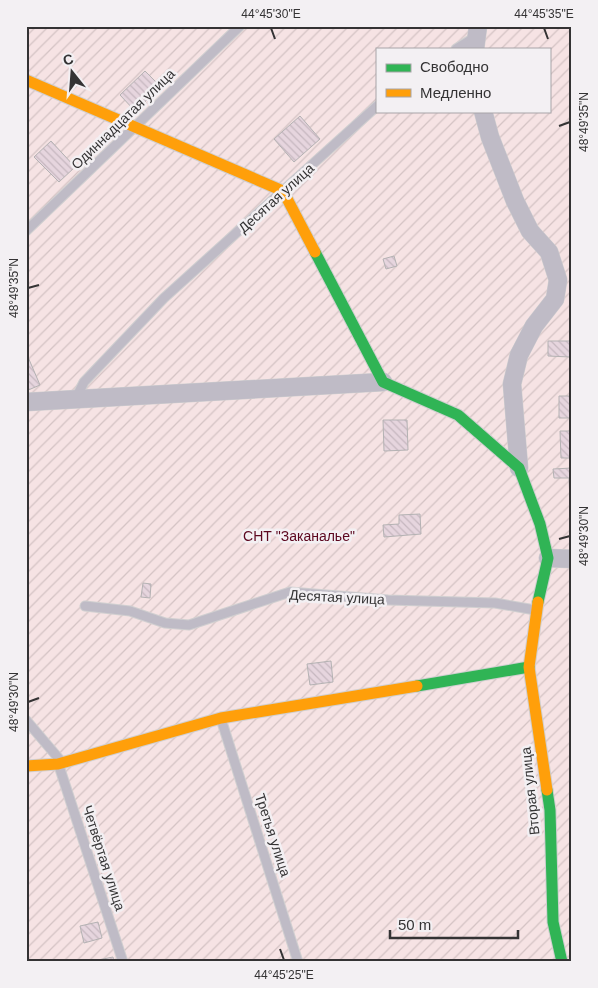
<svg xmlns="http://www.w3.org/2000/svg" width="598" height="988" viewBox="0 0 598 988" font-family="Helvetica,sans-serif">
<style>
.garden{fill:url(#garden-furrows);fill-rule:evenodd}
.building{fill:url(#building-back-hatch);stroke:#b4b2b3}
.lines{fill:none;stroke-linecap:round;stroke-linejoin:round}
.lane-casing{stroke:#d0cfd0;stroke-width:11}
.street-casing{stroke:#d0cfd0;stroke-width:19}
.fast-casing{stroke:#d0cfd0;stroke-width:13}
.slow-casing{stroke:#d0cfd0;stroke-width:13}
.lane{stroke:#bfbbc6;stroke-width:9}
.street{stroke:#bfbbc6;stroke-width:18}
.fast{stroke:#30b455;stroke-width:11}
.slow{stroke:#ff9f0a;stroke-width:11}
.ticks{fill:none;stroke:#343334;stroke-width:2}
.labels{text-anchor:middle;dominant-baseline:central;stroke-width:5;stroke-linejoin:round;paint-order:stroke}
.street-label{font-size:14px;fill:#343334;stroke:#f3f0f3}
.park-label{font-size:14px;fill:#5c071f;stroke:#f3f0f3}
.neatline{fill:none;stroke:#343334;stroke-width:2}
.ticks-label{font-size:12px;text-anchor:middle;fill:#343334}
</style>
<defs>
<pattern id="garden-furrows" width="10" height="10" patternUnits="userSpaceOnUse" patternTransform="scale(1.25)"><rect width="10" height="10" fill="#f6e3e4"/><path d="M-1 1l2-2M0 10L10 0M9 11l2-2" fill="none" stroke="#d4c3c4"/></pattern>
<pattern id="building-back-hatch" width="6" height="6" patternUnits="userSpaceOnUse" patternTransform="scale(1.25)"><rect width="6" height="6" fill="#e6d5de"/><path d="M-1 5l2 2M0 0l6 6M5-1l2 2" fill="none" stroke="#c6b7bf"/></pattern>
</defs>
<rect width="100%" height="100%" fill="#f2f1f2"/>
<path class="garden" d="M26 26H572V962H26ZM377 49H549V111H377Z"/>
<path class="building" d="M145 71 161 87 135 111 120 95Z
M300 116 320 139 294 162 274 139Z
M51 141 75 167 59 182 34 157Z
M394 256 397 266 386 269 383 259Z
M548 341H570V357L548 356Z
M26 357H28L40 385 26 391Z
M559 396H572V418H559Z
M383 420H407L408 450 384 451Z
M560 431H572V458H561Z
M572 468V501H570L569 478H554L553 469Z
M420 514 421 534 384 537 383 525 399 524V515Z
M143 583 151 584 150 598 141 597Z
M331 661 333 682 310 685 307 664Z
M98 922 102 938 84 943 80 926Z
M113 957 114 962H98V960Z"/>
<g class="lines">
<defs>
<path id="lane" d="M456 49 477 36
M26 231 240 26
M75 400 84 382 164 298 377 106
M85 606 130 611 165 623 189 625 290 592 388 600 495 603 535 610
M221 719 298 962
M26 720 60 760
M59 766 123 962"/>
<path id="street" d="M475 49 478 26
M483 111 490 137 515 201 530 231 549 252 558 280 555 299 534 326 519 355 512 384 519 468
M26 402 383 382
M548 558 572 559"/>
<path id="fast" d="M315 252 383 382 458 415 519 468 540 524 548 558 538 602
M417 686 529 667
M547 790 550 810 553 922 562 962"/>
<path id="slow" d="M26 80 283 191 315 252
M538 602 529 667 547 790
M26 766 58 764 221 718 417 686"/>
</defs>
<use href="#lane" class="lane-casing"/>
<use href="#street" class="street-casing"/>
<use href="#fast" class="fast-casing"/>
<use href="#slow" class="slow-casing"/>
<use href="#lane" class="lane"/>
<use href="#street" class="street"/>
<use href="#fast" class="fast"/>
<use href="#slow" class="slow"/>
</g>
<path class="ticks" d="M271 28 275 39M544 28 548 39M559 126 570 122M28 288 39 285M559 539 570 536M28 702 39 698M280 949 284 960"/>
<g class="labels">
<g class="street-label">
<text transform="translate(123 119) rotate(-44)">Одиннадцатая улица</text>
<text transform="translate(276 198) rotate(-42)">Десятая улица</text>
<text transform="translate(337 597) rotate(3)">Десятая улица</text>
<text transform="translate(530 791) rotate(-96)">Вторая улица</text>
<text transform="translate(273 835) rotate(72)">Третья улица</text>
<text transform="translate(104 858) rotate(72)">Четвёртая улица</text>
</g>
<g class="park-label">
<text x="299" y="536">СНТ "Заканалье"</text>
</g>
</g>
<rect width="598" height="988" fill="none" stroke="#f3f0f3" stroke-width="55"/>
<rect x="376" y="48" width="175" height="65" fill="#f3f0f3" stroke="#a7a4a7"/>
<rect x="386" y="64" width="25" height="8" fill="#30b455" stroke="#a7a4a7"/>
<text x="420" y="72" font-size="15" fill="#343334">Свободно</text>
<rect x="386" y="89" width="25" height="8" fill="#ff9f0a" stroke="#a7a4a7"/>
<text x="420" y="98" font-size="15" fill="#343334">Медленно</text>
<g transform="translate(72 72) rotate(343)" stroke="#f3f0f3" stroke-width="4" paint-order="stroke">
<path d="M0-4L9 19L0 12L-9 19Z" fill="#343334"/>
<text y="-8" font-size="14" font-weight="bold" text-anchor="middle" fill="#343334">С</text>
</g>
<path d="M390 930v8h128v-8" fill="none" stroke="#343334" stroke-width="2.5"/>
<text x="398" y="930" font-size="15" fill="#343334" stroke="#f3f0f3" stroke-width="4" paint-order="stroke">50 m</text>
<rect x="28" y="28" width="542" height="932" class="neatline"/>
<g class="ticks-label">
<text x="271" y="18">44°45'30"E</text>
<text x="544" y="18">44°45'35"E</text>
<text transform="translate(584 122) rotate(-90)" y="4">48°49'35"N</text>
<text transform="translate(14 288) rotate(-90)" y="4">48°49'35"N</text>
<text transform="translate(584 536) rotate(-90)" y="4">48°49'30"N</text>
<text transform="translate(14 702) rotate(-90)" y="4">48°49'30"N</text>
<text x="284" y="979">44°45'25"E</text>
</g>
</svg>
